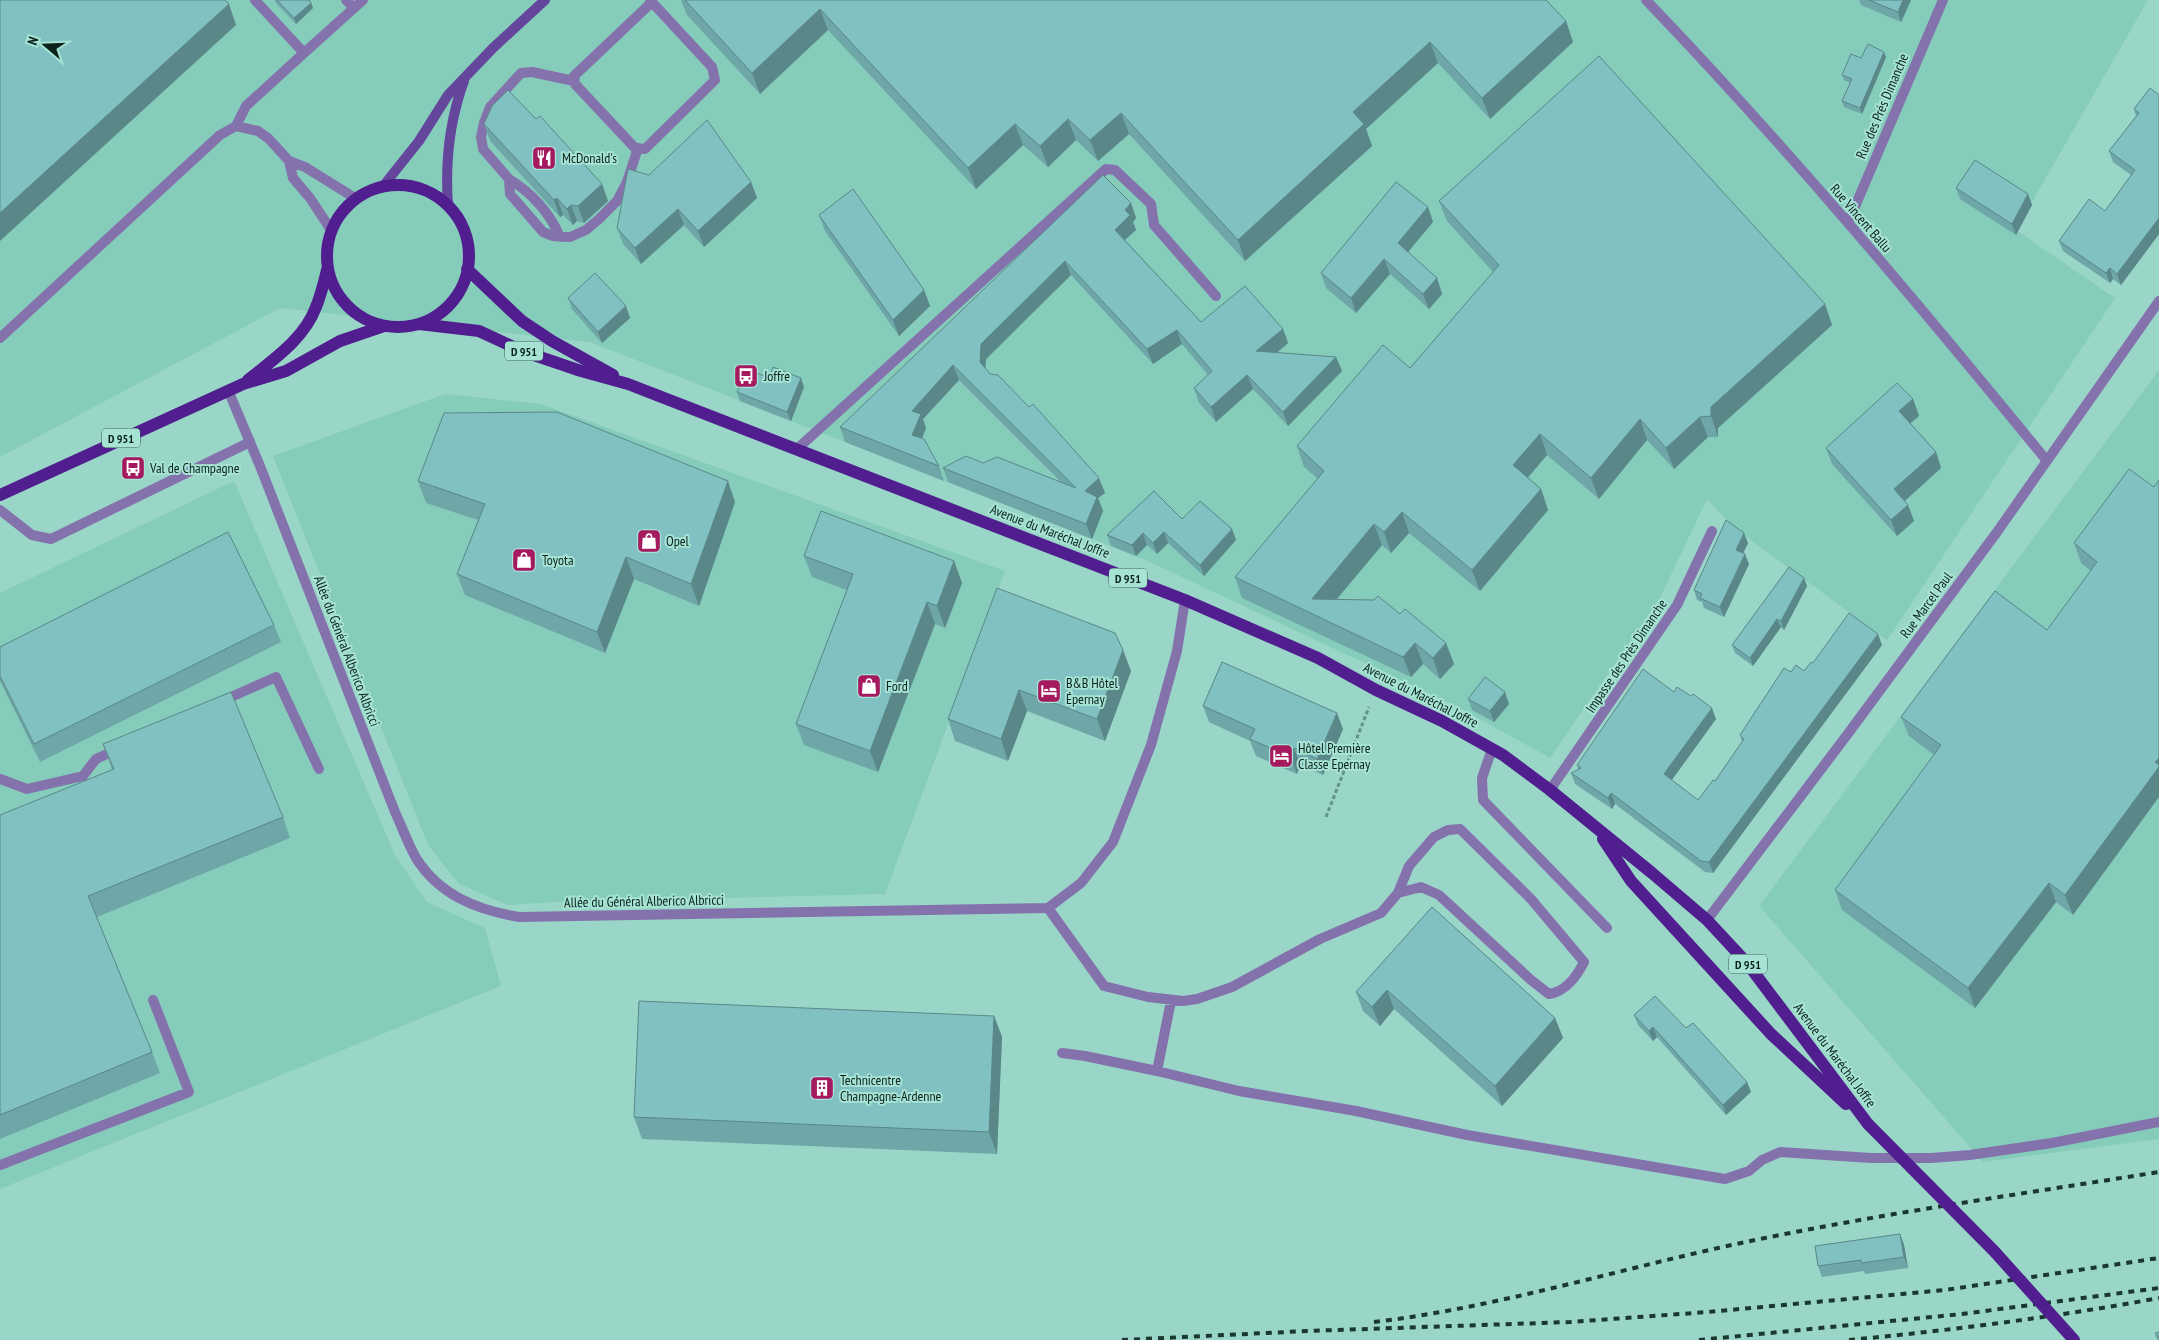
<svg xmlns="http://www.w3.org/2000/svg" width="2159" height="1340" viewBox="0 0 2159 1340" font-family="'PT Sans Narrow',sans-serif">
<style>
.built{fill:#86ccbb}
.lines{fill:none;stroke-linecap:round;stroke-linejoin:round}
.path{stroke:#649387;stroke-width:3;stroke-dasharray:4 2.5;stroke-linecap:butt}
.lane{stroke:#8472ad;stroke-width:10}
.street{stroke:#8472ad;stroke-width:10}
.secondary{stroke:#65469d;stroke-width:10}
.primary{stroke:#501e8f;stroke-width:12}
.rail{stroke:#1a3730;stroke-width:4;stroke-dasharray:6 6;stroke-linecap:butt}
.primary-bridge{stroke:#501e8f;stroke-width:12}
.wall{fill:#6fa6a7}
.shaded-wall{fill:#5a8788}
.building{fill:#81c1c2;stroke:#5a8788}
.labels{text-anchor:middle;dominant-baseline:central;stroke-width:4;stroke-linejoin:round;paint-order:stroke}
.shield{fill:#a7e3d4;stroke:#395d54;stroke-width:1}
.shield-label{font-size:12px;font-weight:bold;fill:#0a231d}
.street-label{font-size:14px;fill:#0a231d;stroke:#a7e3d4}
.poi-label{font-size:14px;fill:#0a231d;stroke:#a7e3d4;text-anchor:start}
</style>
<rect width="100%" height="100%" fill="#9ad6c7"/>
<path class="built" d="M0 0H2148L2016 230 2115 298 1887 640 1733 527 1707 499 1660 598 1550 758 1458 707 1148 561 590 342 280 308 0 457Z
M2159 370V1139L1983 1162 1759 906Z
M445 394 541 404 1005 571 885 894 557 902 508 905 459 884 428 845 273 456Z
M234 481 395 855 427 902 485 928 501 986 0 1189V593Z"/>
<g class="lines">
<path class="path" d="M1326 817 1369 707"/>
<path class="lane" d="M346 0 354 8
M650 0 712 67 715 80 645 149 635 148 575 84 574 76 652 2
M304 53 363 0
M574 81 532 72 521 73 490 107 484 123 481 137 483 149 509 179 510 194 543 232 553 236 570 237 586 230 599 219 617 201 627 182 638 148
M236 126 246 106 304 53 255 0
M289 161 305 167 355 198
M509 179C531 192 550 213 560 237
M0 338 220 135 236 126 258 131 269 139 289 161 293 178 310 198 331 230
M797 449 1106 169 1115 170 1151 204 1154 225 1216 296
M0 510 32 535 51 539 250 442
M222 701 276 677 319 769
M1492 749 1482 778 1483 800 1607 928
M0 779 27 789 83 776 96 759 118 749
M1048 908 1104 986 1148 997 1183 1001 1197 999 1232 987 1320 939 1381 913 1398 893 1409 866 1434 837 1448 830 1460 829 1531 899 1584 962C1577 976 1565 992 1549 994L1531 980 1439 895 1421 887 1398 893
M1062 1053 1085 1056 1157 1071 1239 1091 1356 1111 1467 1135 1725 1179 1749 1171 1762 1160 1780 1152 1871 1158H1931L1970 1155 2052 1143 2159 1122
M1157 1071 1171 1001
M0 1165 189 1092 153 1000"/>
<path class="street" d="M1646 0C1787 147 1918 303 2047 461
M1848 223 1943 0
M228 390 260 466 395 812C402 827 408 844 416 858 440 896 478 910 519 917L1048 908 1081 883 1113 842 1151 745 1177 651 1185 600
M1550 790 1677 605 1712 531
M1707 920 1847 735 1997 532 2159 301"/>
<path class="secondary" d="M384 185 419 141 448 95 493 48 545 0
M448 205C445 163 449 122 464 81"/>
<path class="primary" d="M327 256a71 71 0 1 1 142 0a71 71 0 1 1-142 0Z
M467 269 522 321 552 341 613 375
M419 324 479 331 522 351 581 371 628 384 1185 600 1318 658 1376 690 1442 721 1503 755 1550 790 1652 873 1707 920 1747 963 1868 1124
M248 380C274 359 304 339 316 307 321 295 324 282 327 270
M0 495 243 384 286 371 340 341 384 326
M1603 839 1631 881 1771 1034 1846 1104"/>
<path class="rail" d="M1374 1322C1493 1308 1609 1272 1727 1246 1870 1215 2015 1195 2159 1172
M1122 1340 1307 1331 1570 1322 1708 1312 1945 1290 2159 1258
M1699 1340 1962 1314 2159 1288
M1849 1340C1953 1330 2056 1317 2159 1298"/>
<path class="primary-bridge" d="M1868 1124 1994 1251 2074 1340"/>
</g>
<path class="wall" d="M275 0H309L311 3 313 8 296 24 275 2Z
M681 0H1546L1566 21 1573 42 1490 119 1438 63 1366 129 1372 146 1245 261 1129 134 1098 161 1076 140 1048 167 1023 145 976 189 828 30 760 94 687 15Z
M1859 0H1911L1901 22 1861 5Z
M1886 57 1862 114 1844 107 1842 101 1850 83 1844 80 1842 75 1861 58Z
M2159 95V234L2121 285 2113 279 2110 283 2063 251 2059 241 2105 211 2131 175 2113 162 2109 151 2136 116 2134 109Z
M536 119 602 184 608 201 584 223 577 221 573 225 563 215 560 217 490 141 484 124Z
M649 175 751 182 757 198 704 247 684 225 641 264 623 244 617 228Z
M1956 188 2032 205 2016 235 1960 199Z
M1439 201 1825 304 1832 325 1718 428V437H1708L1674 469 1647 440 1599 499 1547 455 1528 478 1541 489 1548 510 1480 591 1409 533 1391 553 1382 545 1336 600 1400 614 1446 643 1454 664 1440 679 1423 664 1411 677 1242 598 1235 577 1318 479 1304 467 1297 446 1410 368 1493 272 1447 221Z
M1131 203 1136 218 1133 222 1136 230 1125 240 1201 322 1283 329 1288 343 1277 353 1336 357 1342 371 1288 426 1253 389 1216 422 1199 403 1194 388 1208 375 1182 344 1153 364 1071 275 986 359 985 369 1105 493 1098 498 1103 511 1092 539 948 482 943 468 983 463 1061 482 959 380 923 419 926 428 922 438 939 466 944 481 845 442 840 427Z
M1428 207 1433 222 1408 252 1437 278 1442 294 1429 309 1390 274 1356 313 1326 288 1321 273Z
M819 215 924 290 930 306 899 336 825 231Z
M568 298 630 318 602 343 572 309Z
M769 378 804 387 791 421 740 401 737 392Z
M1913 399 1919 416 1910 423 1936 452 1941 468 1905 501 1908 505 1914 521 1897 536 1832 464 1826 448Z
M2129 469 2073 915 2056 902 1975 1008 1842 910 1835 890 1934 755 1909 736 1901 717 2047 630 2091 571 2081 563 2074 543Z
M418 481 735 502 699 606 634 579 605 653 465 595 457 574 478 520 426 503Z
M1182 519 1232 529 1236 540 1204 576 1168 543 1157 554 1147 545 1136 556 1111 546 1107 535Z
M1748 543 1743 553 1749 564 1724 617 1704 608 1702 602 1697 600 1694 590Z
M804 556 954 561 962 583 945 628 935 624 878 772 804 745 796 724 847 590 812 577Z
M1804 578 1807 586 1784 630 1781 627 1753 666 1735 653 1732 645Z
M997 588 1131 671 1105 741 1027 711 1008 761 955 741 948 719Z
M274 625 281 642 40 762 0 681V647Z
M1882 645 1713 873 1705 872 1615 804 1612 809 1575 784 1571 773 1578 770 1577 765 1674 692 1716 719 1672 780 1698 800 1715 781 1742 742 1740 735 1791 672 1804 671 1813 663Z
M1468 699 1509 704 1494 722 1472 710Z
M1203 706 1343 729 1323 775 1300 765 1297 774 1256 756 1250 741 1209 722Z
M103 744 283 817 290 838 97 917 152 1052 160 1073 0 1139V815L112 770Z
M1432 907 1555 1018 1563 1038 1502 1106 1394 1009 1380 1026 1363 1011 1356 992Z
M1634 1015 1686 1028 1747 1082 1751 1092 1726 1115 1657 1037 1653 1041 1638 1025Z
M994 1016 1002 1037 997 1154 642 1139 634 1117Z
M1900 1234 1904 1245 1908 1268 1865 1274 1864 1271 1822 1277 1818 1266Z
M2159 1332V1340H2157L2155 1333Z"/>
<path class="shaded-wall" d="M1903 0H1911L1901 22 1898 12Z
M311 3 313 8 296 24 294 18Z
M229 4 236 25 0 241V213Z
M820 9 828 30 760 94 752 73Z
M1566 21 1573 42 1490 119 1482 98Z
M1430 42 1438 63 1366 129 1372 146 1245 261 1238 240 1353 112Z
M1884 52 1886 57 1862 114 1860 108Z
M1121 113 1129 134 1098 161 1090 140Z
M1068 119 1076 140 1048 167 1040 146Z
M1015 124 1023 145 976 189 968 168Z
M751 182 757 198 704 247 698 231Z
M602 184 608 201 584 223 578 206Z
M2028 194 2032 205 2016 235 2012 224Z
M557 198 563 215 560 217 554 200Z
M1131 203 1136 218 1133 222 1136 230 1120 244 1115 230 1125 210Z
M571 205 577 221 573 225 567 209Z
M1428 207 1433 222 1403 258 1398 243Z
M678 209 684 225 641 264 635 248Z
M2159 218V234L2121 285 2117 274Z
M1384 259 1390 274 1356 313 1351 298Z
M1065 261 1071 275 986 359 985 377 980 362 981 344Z
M2110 268 2113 279 2110 283 2106 273Z
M1437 278 1442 294 1429 309 1423 294Z
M924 290 930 306 899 336 893 320Z
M1825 304 1832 325 1718 428V437L1711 416V407Z
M626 306 630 318 602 343 598 332Z
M1283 329 1288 343 1261 366 1256 351Z
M1177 330 1182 344 1153 364 1147 349Z
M1336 357 1342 371 1288 426 1283 412Z
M953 365 959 380 923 419 926 428 918 449 912 435V411Z
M1247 375 1253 389 1216 422 1211 407Z
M801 378 804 387 791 421 787 412Z
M1913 399 1919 416 1905 428 1899 411Z
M1700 417 1708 437 1674 469 1666 448Z
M1640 419 1647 440 1599 499 1591 478Z
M1540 434 1547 455 1520 486 1513 465Z
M1936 452 1941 468 1900 505 1894 489Z
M1099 478 1105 493 1098 498 1103 511 1092 539 1086 524 1085 491Z
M728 481 735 502 699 606 691 584Z
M1541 489 1548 510 1480 591 1472 570Z
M1908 505 1914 521 1897 536 1891 520Z
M1402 512 1409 533 1391 553 1384 532Z
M1374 524 1382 545 1321 618 1312 599Z
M1232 529 1236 540 1204 576 1200 565Z
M1164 532 1168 543 1157 554 1153 543Z
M1143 533 1147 545 1136 556 1132 545Z
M1744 533 1748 543 1740 560 1736 550Z
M1745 554 1749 564 1724 617 1720 607Z
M626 557 634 579 605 653 597 632Z
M954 561 962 583 945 628 937 606Z
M1804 578 1807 586 1784 630 1781 621Z
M927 602 935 624 878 772 870 751Z
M1777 619 1781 627 1753 666 1750 658Z
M1878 634 1882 645 1713 873 1709 862Z
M1415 643 1423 664 1411 677 1403 657Z
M1446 643 1454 664 1440 679 1433 658Z
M1123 650 1131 671 1105 741 1097 719Z
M1019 690 1027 711 1008 761 1001 739Z
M1505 692 1509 704 1494 722 1490 711Z
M1712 708 1716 719 1668 785 1664 774Z
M1337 713 1343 729 1323 775 1317 759Z
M1294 748 1300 765 1297 774 1291 757Z
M2159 758V797L2073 915 2065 895 2155 762Z
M1611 793 1615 804 1612 809 1608 798Z
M2049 883 2056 902 1975 1008 1968 988Z
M1387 990 1394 1009 1380 1026 1372 1007Z
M994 1016 1002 1037 997 1154 989 1132Z
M1555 1018 1563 1038 1502 1106 1495 1086Z
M1653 1027 1657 1037 1653 1041 1649 1031Z
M1747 1082 1751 1092 1726 1115 1723 1105Z
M1900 1234 1904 1245 1908 1268 1904 1257Z"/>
<path class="building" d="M0 0H225L229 4 0 213Z
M277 0H309L311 3 294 18Z
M685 0H1546L1566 21 1482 98 1430 42 1353 112 1364 124 1238 240 1121 113 1090 140 1068 119 1040 146 1015 124 968 168 820 9 752 73Z
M1869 0H1903L1898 12Z
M1868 44 1884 52 1860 108 1842 101 1852 79 1842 75 1851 54 1861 58Z
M1599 56 1825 304 1711 407V416L1700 417 1666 448 1640 419 1591 478 1540 434 1513 465 1541 489 1472 570 1402 512 1384 532 1374 524 1312 599 1374 600 1378 596 1400 614 1405 609 1446 643 1433 658 1415 643 1403 657 1235 577 1324 471 1297 446 1383 345 1410 368 1499 265 1439 201Z
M2150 88 2159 95V218L2117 274 2110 268 2106 273 2059 241 2089 199 2105 211 2135 170 2109 151 2139 113 2134 109Z
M508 90 536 119 540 116 602 184 578 206 571 205 567 209 557 198 554 200 484 124 492 106Z
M707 120 751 182 698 231 678 209 635 248 617 228 628 169 649 175Z
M1975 160 2028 194 2012 224 1956 188Z
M1103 175 1131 203 1125 210 1130 215 1115 230 1201 322 1245 286 1283 329 1256 351 1336 357 1283 412 1247 375 1211 407 1194 388 1212 371 1177 330 1147 349 1065 261 981 344 980 362 990 374 998 375 1029 407 1033 404 1099 478 1085 491 1097 497 1086 524 943 468 966 456 983 463 997 457 1076 488 953 365 912 411 921 414 912 435 924 439 939 466 840 427Z
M1396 182 1428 207 1398 243 1437 278 1423 294 1384 259 1351 298 1321 273Z
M853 189 924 290 893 320 819 215Z
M595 273 626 306 598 332 568 298Z
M773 367 801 378 787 412 737 392 747 369 769 378Z
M1897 383 1913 399 1899 411 1936 452 1894 489 1908 505 1891 520 1826 448Z
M557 412 728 481 691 584 626 557 597 632 457 574 485 504 418 481 444 413Z
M2129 469 2154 487 2159 480V758L2155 762 2159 765V767L2065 895 2049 883 1968 988 1835 890 1941 745 1901 717 1995 591 2047 630 2097 562 2074 543Z
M1154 491 1182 519 1200 501 1232 529 1200 565 1164 532 1153 543 1143 533 1132 545 1107 535Z
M821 511 954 561 937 606 927 602 870 751 796 724 853 574 804 556Z
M1726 520 1744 533 1736 550 1745 554 1720 607 1700 598 1702 594 1694 590Z
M228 532 274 625 34 744 0 676V647Z
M1789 567 1804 578 1781 621 1777 619 1750 658 1732 645Z
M997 588 1115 633 1123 650 1097 719 1019 690 1001 739 948 719Z
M1849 613 1878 634 1709 862 1701 861 1611 793 1608 798 1571 773 1581 768 1577 765 1643 669 1674 692 1677 687 1691 696 1693 694 1712 708 1664 774 1698 800 1713 780 1715 781 1744 739 1740 735 1784 668 1791 672 1796 665 1804 671 1811 662 1813 663Z
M1222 662 1337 713 1317 759 1294 748 1291 757 1250 739 1255 729 1203 706Z
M1485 677 1505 692 1490 711 1468 699Z
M231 692 283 817 88 896 152 1052 0 1115V815L114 769 103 744Z
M1432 907 1555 1018 1495 1086 1387 990 1372 1007 1356 992Z
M1655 996 1686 1028 1693 1023 1747 1082 1723 1105 1653 1027 1649 1031 1634 1015Z
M639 1001 994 1016 989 1132 634 1117Z
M1900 1234 1904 1257 1861 1263V1260L1818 1266 1815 1246Z
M2159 1332V1338L2155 1333Z"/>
<defs>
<symbol id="restaurant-square" viewBox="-11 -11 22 22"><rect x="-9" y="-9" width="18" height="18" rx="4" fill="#a5195f" stroke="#a7e3d4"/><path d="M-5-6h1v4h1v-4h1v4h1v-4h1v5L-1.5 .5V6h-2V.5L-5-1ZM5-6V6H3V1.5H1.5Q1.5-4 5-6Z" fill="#fff"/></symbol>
<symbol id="bus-square" viewBox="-11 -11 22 22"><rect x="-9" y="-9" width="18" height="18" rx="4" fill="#a5195f" stroke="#a7e3d4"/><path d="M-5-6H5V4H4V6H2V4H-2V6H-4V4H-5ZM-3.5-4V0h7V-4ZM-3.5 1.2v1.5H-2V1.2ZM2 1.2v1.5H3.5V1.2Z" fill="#fff"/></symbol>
<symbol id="shop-square" viewBox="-11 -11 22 22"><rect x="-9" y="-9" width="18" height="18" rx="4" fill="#a5195f" stroke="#a7e3d4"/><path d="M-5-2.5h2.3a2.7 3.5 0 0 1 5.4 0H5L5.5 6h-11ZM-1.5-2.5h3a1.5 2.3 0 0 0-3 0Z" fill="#fff"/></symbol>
<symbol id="hotel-square" viewBox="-11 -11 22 22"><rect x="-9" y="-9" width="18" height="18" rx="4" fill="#a5195f" stroke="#a7e3d4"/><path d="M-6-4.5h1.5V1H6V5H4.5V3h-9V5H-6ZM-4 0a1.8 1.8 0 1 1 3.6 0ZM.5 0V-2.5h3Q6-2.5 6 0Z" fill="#fff"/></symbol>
<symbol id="building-square" viewBox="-11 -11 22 22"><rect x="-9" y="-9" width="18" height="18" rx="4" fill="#a5195f" stroke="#a7e3d4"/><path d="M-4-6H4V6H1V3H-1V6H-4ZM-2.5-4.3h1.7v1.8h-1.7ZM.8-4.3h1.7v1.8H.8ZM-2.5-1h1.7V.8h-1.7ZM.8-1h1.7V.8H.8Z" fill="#fff"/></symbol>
</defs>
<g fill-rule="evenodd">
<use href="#restaurant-square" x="530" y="144" width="28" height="28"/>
<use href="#bus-square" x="732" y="362" width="28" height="28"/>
<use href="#bus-square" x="119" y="454" width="28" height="28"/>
<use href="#shop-square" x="635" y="527" width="28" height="28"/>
<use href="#shop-square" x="510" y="546" width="28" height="28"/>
<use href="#shop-square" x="855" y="672" width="28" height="28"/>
<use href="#hotel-square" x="1035" y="677" width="28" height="28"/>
<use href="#hotel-square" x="1267" y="742" width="28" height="28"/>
<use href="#building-square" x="808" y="1074" width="28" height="28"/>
</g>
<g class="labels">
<g class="shield">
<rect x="505" y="341.5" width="38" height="19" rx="4"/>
<rect x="102" y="428.5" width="38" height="19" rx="4"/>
<rect x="1109" y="568.5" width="38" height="19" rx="4"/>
<rect x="1729" y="954.5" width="38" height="19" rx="4"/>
</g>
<g class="shield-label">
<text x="524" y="351">D 951</text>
<text x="121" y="438">D 951</text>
<text x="1128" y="578">D 951</text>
<text x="1748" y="964">D 951</text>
</g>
<g class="street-label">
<text transform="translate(1882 106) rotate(-67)">Rue des Prés Dimanche</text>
<text transform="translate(1861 218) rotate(49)">Rue Vincent Ballu</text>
<text transform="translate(1050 531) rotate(21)">Avenue du Maréchal Joffre</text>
<text transform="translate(1926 605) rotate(-54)">Rue Marcel Paul</text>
<text transform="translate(347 651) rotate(69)">Allée du Général Alberico Albricci</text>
<text transform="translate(1626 656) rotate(-56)">Impasse des Près Dimanche</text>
<text transform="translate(1421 695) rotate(27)">Avenue du Maréchal Joffre</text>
<text transform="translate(644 901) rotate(-1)">Allée du Général Alberico Albricci</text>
<text transform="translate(1835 1055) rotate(53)">Avenue du Maréchal Joffre</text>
</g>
<g class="poi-label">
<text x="562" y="158">McDonald's</text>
<text x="764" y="376">Joffre</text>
<text x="150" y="468">Val de Champagne</text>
<text x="666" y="541">Opel</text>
<text x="542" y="560">Toyota</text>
<text x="1066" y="683">B&amp;B Hôtel<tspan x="1066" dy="16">Épernay</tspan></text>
<text x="886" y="686">Ford</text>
<text x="1298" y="748">Hôtel Première<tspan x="1298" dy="16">Classe Epernay</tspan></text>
<text x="840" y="1080">Technicentre<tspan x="840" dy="16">Champagne-Ardenne</tspan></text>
</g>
</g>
<g transform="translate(45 45) rotate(289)" stroke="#a7e3d4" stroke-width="4" paint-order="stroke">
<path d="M0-4L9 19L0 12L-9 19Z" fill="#0a231d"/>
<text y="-8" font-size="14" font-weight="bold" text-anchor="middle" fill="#0a231d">N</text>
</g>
</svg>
